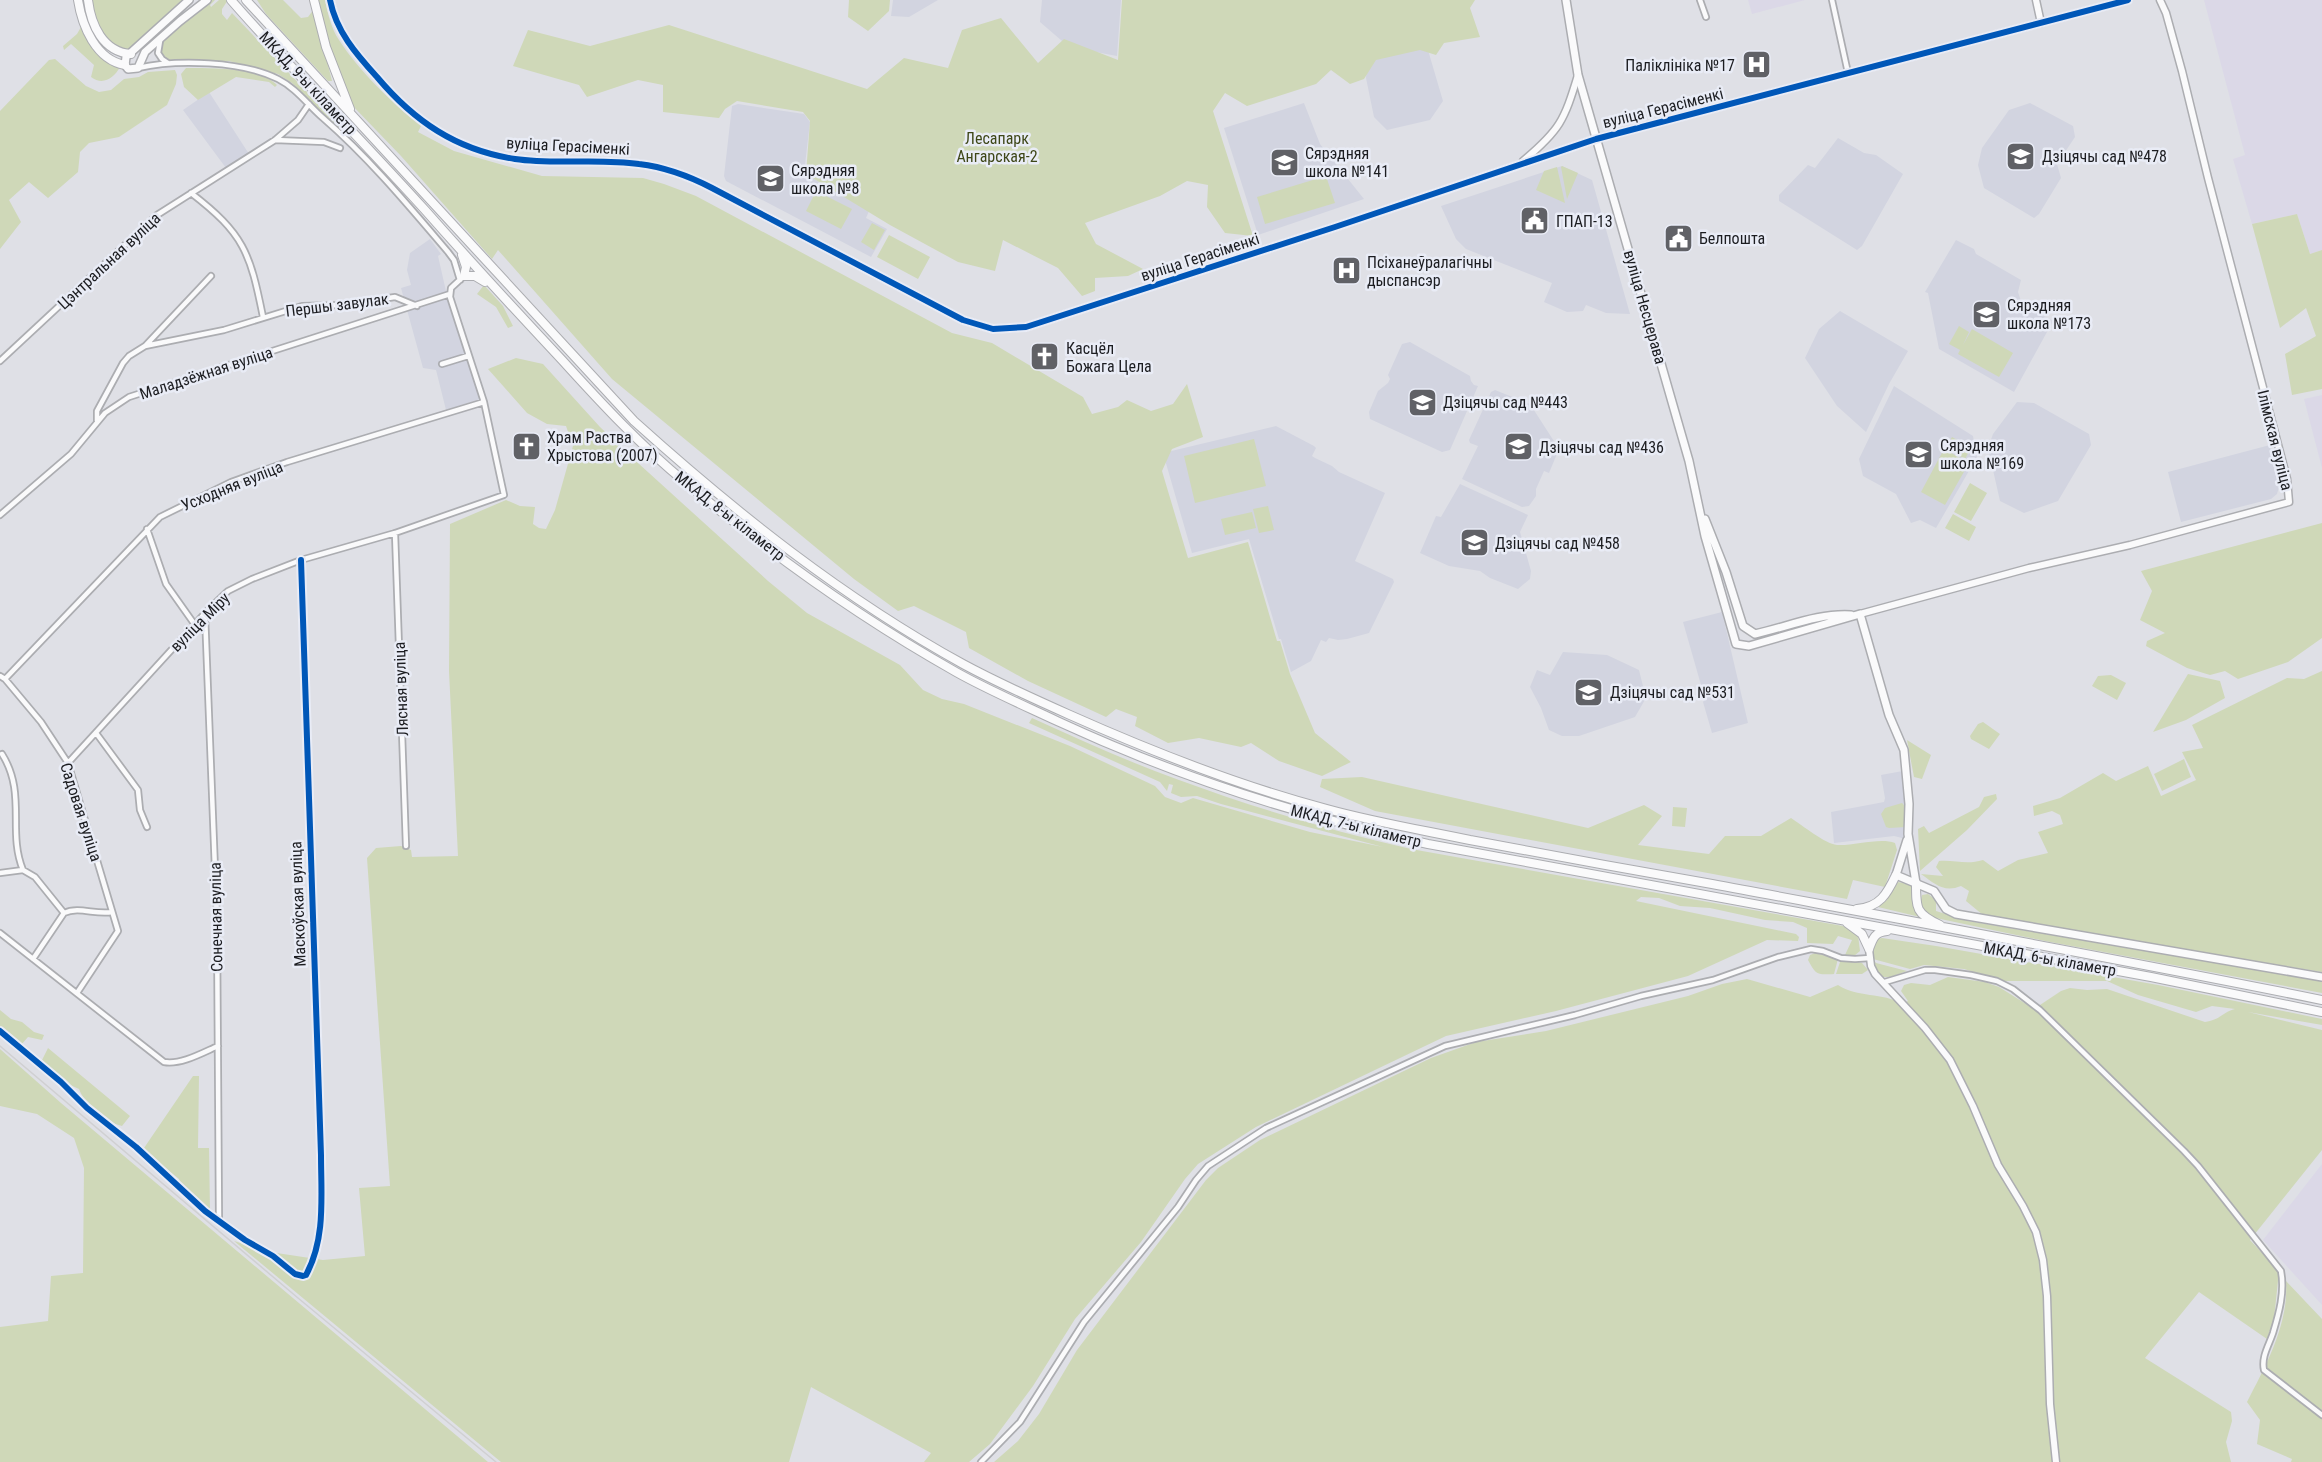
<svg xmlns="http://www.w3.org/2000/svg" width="2322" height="1462" viewBox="0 0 2322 1462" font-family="'Roboto Condensed',sans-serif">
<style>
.built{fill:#d2d4e0}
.industrial{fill:#dbd8e7}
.green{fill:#cfd8b8}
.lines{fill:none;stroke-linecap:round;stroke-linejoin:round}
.minor-casing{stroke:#acadb1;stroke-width:8}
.tertiary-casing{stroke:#acadb1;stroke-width:9}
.secondary-casing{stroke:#acadb1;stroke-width:10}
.trunk-casing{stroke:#acadb1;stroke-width:10}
.minor{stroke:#fafafb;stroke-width:4.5}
.tertiary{stroke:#fafafb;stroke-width:6}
.secondary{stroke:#fafafb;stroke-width:7}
.trunk{stroke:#fafafb;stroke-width:8}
.rail{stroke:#d0d0d2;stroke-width:1.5}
.cycleway-casing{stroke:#e9ecf6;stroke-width:10}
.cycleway{stroke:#0057b8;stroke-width:6}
.labels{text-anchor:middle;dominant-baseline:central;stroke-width:5;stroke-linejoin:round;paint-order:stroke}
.poi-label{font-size:16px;fill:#1c1d21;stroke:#e9ecf6;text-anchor:start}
.street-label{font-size:16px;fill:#1c1d21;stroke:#e9ecf6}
.park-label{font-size:16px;fill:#3e4718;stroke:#e9ecf6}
</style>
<rect width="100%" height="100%" fill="#dfe0e6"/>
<path class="built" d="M893 0H938L909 17 891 16Z
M1042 0H1121L1117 56 1069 47 1040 22Z
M1369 28 1425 40 1443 101 1430 120 1387 130 1374 117 1366 78Z
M209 92 249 154 226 168 183 110Z
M1304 103 1320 144 1364 199 1258 235 1224 128Z
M2030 103 2073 126 2075 137 2057 164 2061 178 2039 214 2034 218 1984 188 1978 165 1982 148 2009 110Z
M738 104 804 114 810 122 804 173 869 211 866 218 887 229 871 257 726 181 724 176 732 106Z
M1838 138 1864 153 1876 155 1903 174 1862 246 1857 250 1779 201V195L1808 165 1815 168Z
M1562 166 1592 180 1630 314 1606 313 1586 305 1583 311 1567 312 1544 302 1552 283 1466 249 1456 239 1441 206Z
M430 239 441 254 438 256 448 300 480 399 446 410 436 370 423 368 401 288 411 285 407 270 410 253Z
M1956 240 1974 249 1976 254 2021 280 2018 292 2022 304 2053 321 2014 392 1939 349 1928 293 1925 292Z
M1840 311 1908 351 1889 384 1866 432 1837 406 1805 358 1819 329Z
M1410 342 1470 376 1471 381 1474 385 1478 386 1450 450 1442 452 1370 419 1369 412 1378 391 1388 383 1390 379 1388 375 1402 344Z
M1894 386 1973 436 1977 457 1936 528 1920 520 1911 523 1896 494 1863 476 1859 459Z
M1495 390 1530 404 1559 449 1549 473 1544 471 1536 489V496L1529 506 1522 507 1462 479 1478 446 1470 443 1469 440 1491 392Z
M2017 402 2034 403 2089 434 2091 445 2058 501 2024 513 2000 501 1988 448 1993 434Z
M1276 426 1314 446 1316 448 1312 456 1315 458 1332 466 1339 472 1385 493 1355 561 1393 579 1394 582 1369 633 1347 639 1338 640 1329 638 1326 642 1321 640 1311 661 1291 672 1281 639H1279L1249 539 1192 553 1163 453Z
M2270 445 2279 487 2277 494 2271 499 2181 522 2168 472Z
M1460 484 1528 515 1520 532 1531 571 1530 579 1518 589 1490 578 1480 571 1449 566 1420 553 1436 516 1441 517Z
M1722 612 1748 723 1712 733 1703 702 1705 699 1683 622Z
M1563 652 1607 655 1639 670 1646 698 1635 717 1579 736H1562L1549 730 1541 708 1530 687 1537 670 1550 675Z
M1903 771 1907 825 1906 839 1894 836 1834 843 1831 812 1884 802 1885 798 1881 775Z"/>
<path class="industrial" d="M1748 0H1805L1752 14Z
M2204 0H2322V250L2310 254 2297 214 2252 224 2233 159 2245 155Z
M2322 395V468L2304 399Z
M2322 1164V1305L2263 1240Z"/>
<path class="green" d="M90 0H186L131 49C104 53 96 20 90 0Z
M212 0H215L210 5 211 7 219 0H228L222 9V14L227 20 232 13 345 132 321 113 292 83 278 74 229 61H170L163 58 160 51 161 44 168 36Z
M257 0H283L301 18 308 17 314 9 332 81H328L266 14Z
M317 0H325C328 14 331 28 339 40 359 71 392 103 421 126L418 132 454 151 542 176 643 178 664 184 696 196 952 333 992 343 1083 397 1092 414 1118 407 1127 400 1151 411 1173 404 1187 384 1203 437 1172 449 1162 471 1188 558 1248 542 1277 641H1280L1290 674 1315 733 1351 762 1322 776 1279 761 1251 743 1241 747 1199 738 1168 743 1135 726 1137 717 1116 709 1106 717 1028 681 969 648 966 632 914 606 898 611 854 579 612 379 498 250 492 259 401 156 350 103 334 67Z
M849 0H890L889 11 868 31 848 17Z
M1122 0H1475L1470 8 1480 37 1444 43 1436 55 1420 50 1376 60 1364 79 1350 84 1331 70 1316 84 1247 106 1225 93 1213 111 1253 236 1225 233 1207 207 1208 185 1187 181 1160 196 1085 223 1096 244 1143 269 1128 276 1095 278V291L1082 296 1058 268 1003 240 995 271 958 262 890 225 806 174 810 121 803 112 737 101 725 109 719 118 663 112V85L638 80 587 97 579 85 513 66 528 30 590 46 669 25 867 89 904 58 948 68 962 30 1001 18 1038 63 1064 39 1118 60Z
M81 27 91 43 120 67C114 78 103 86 91 77L94 65 71 44 64 50 63 46 77 34Z
M55 59 86 86 99 92 111 90 124 79 139 77 148 72 175 70 177 75 176 84 167 105 119 137 89 143 80 152 78 172 48 198 29 182 9 200 21 222 0 249V111L49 60Z
M186 68C211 68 259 67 277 85L275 87 269 82 236 77 198 100 184 87 181 74Z
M1562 166 1578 173 1567 199 1561 167Z
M1557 167 1565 203 1536 190 1544 171Z
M1326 176 1335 203 1265 224 1257 197Z
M816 191 852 209 841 229 806 211Z
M2297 214 2310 254 2322 250V389L2292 395 2285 354 2316 336 2306 308 2280 328 2252 224Z
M872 223 885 230 874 250 861 242Z
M889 235 930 257 918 279 877 257Z
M484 285 503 306 513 326 508 328 496 307 477 294Z
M1959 326 1969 332 1963 345 1972 329 2013 353 1999 377 1958 354 1960 350 1949 344Z
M516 358 543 364 600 427 638 463 768 581 807 613 900 665 923 690 942 699 964 704 1070 746 1155 786 1165 797 1181 803 1193 798 1310 832 1383 847 1221 804 1197 796 1181 797 1171 793 1173 785 1169 784 1167 791 1160 782 1029 723 1032 718C1080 740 1129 762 1179 780 1255 808 1332 831 1411 849L1843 926 1858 935 1860 951 1854 956 1845 955 1852 940 1838 936 1833 944 1807 943V928L1793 922 1765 920 1710 908 1680 906 1659 898 1641 897 1636 901 1796 934 1799 937 1798 941 1767 940 1688 976 1556 1011 1446 1036 1256 1127 1198 1164 1185 1179 1141 1242 1075 1319 1033 1386 990 1444 969 1462H924L931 1453 811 1387 789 1462H501L234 1241 270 1252 323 1260 365 1256 359 1188 390 1186 367 858 376 848 401 846 411 850 412 857 458 856 449 671 450 524 506 500 520 506 535 507 533 524 539 528 546 529 555 510 573 446 566 426 547 424 527 413 488 369Z
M1952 437 1971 448 1965 459 1946 448Z
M1254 439 1266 486 1195 503 1184 456Z
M1944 449 1969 463 1945 505 1921 492Z
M1970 483 1987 493 1971 521 1954 512Z
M1268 506 1274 530 1259 533 1253 509Z
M1252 512 1256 528 1225 535 1221 519Z
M1953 514 1976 527 1969 541 1945 528Z
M2322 523V638L2288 662 2238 679 2225 671 2210 675 2187 668 2146 646 2147 641 2165 633 2140 620 2152 591 2141 571Z
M2322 671V972L2055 929 1983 915 1966 901 1969 891 1961 886C1944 893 1935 884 1921 874L1943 876 1936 867 1939 861C1956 860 1967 865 1983 860L1998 871 2018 860 2048 853 2038 832 2063 824 2060 815 2052 811 2034 816 2033 806 2060 798 2103 773 2116 781 2148 766 2161 796 2196 780 2182 752 2203 748 2192 725 2287 678 2304 679Z
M2188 674 2220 681 2225 698 2186 720 2153 732Z
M2111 675 2126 683 2117 700 2092 686 2098 676Z
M1983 722 2000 734 1989 749 1971 739 1970 736 1978 724Z
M1907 740 1931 755 1922 779 1914 777Z
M2184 759 2191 777 2162 791 2154 774Z
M1362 777 1588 828 1644 805 1662 816 1638 845 1709 854 1725 836H1761L1791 818C1802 825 1825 844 1837 845 1854 846 1880 837 1895 843L1897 850 1885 887 1853 880 1847 899 1375 811 1320 787 1322 779Z
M1996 794 1997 799 1967 830 1920 871 1918 829 1924 826 1929 833 1979 807 1984 797Z
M1902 803 1905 806 1906 827 1889 828 1886 827 1881 814 1885 808Z
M1673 807 1687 808 1685 827 1672 826Z
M1898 882 1912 885 1920 917 1878 907 1887 900Z
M1928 894 1936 900V911L1968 921 2322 981V993L2045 941 1931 917 1920 905 1922 895Z
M1882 938 1936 946 2158 985 2322 1019V1025L2248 1012 2322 1030V1150L2250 1240 2279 1271 2274 1319 2267 1339 2199 1292 2145 1358 2231 1412 2232 1421 2226 1442 2231 1462H994L1018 1441 1039 1414 1077 1350 1206 1180 1218 1168 1260 1140 1431 1058 1476 1042 1546 1031 1688 996 1722 984 1747 979 1810 997 1838 985C1857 998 1883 992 1902 1004L1908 1001 1901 991 1904 985 1911 983 1930 985 1948 977 1985 982 1999 987 2034 1009 2061 991 2070 988 2087 990 2107 989 2205 1022C2220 1020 2223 1012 2235 1009L2212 1006 2196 1012 2138 995 2107 981H2004L1964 969 1924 965 1910 969 1873 959 1874 945 1878 939Z
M1815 953 1838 959 1834 974C1817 975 1816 975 1808 960L1810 955Z
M1841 959 1862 963 1868 970 1862 974H1836Z
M1874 961 1876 963 1907 971 1890 977H1883L1877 971Z
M0 1010 11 1019 22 1022 34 1032 44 1035 42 1040 28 1037 21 1045 0 1028Z
M48 1048 130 1116 122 1126C105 1122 85 1105 79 1089L66 1083 42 1060Z
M0 1049 61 1103 488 1462H0V1327L48 1321 51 1276 83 1273 84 1168 74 1138 37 1114 0 1106Z
M193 1076H199L198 1148H209L210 1212 181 1187 179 1179 146 1152 144 1148Z
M2286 1281 2322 1319V1462H2291L2292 1459 2257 1444 2260 1420 2247 1402C2266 1365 2289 1324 2286 1281Z"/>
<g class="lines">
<defs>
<path id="minor" d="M1700 0 1706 17
M1832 0 1848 73
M160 41 158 53 162 59 168 63
M138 68C177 59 242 61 278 79 296 88 308 105 323 118 369 158 408 205 448 252L454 260 460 280
M275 140 324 142 340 148
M191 193C244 234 250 252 263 317
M145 346 224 330 302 306 343 305 395 297 417 306
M0 361 157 215 275 140 298 120 309 104
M442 364 468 356
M97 421V411L123 363 129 356 145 346 211 276
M0 515 71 454 105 413 129 397 450 294
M147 529 166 584 195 625
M395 533 406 846
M205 614 217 921 219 1220
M0 676 5 679 41 722 68 763 118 931 77 993
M5 679 160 517 231 482 287 462 484 402
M96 733 138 790 140 810 147 827
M2 754C27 794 7 831 23 870
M68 763 207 611 228 591 252 579 301 560 395 533 504 495 484 402 450 297 451 288 464 276
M0 873 23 870 35 877 64 913
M0 933 164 1062C181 1065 202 1053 218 1046
M33 959 64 913C79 906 95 915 112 912
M1885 982 1925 970H1935L1971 975 1997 981 2013 989 2040 1010 2184 1151 2198 1166 2281 1271C2285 1292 2279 1313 2273 1333 2269 1345 2261 1357 2264 1370L2322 1415
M0 1031 61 1082 87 1108 136 1147 205 1211 245 1240 273 1256 295 1274 303 1276 306 1275C326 1238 321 1196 321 1155L301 560
M981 1462 1020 1422 1084 1322 1178 1207 1196 1180 1208 1166 1266 1128 1445 1046 1575 1015 1641 996 1713 980 1778 957 1811 949 1823 951 1841 958 1855 959 1870 958"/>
<path id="tertiary" d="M330 0C336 31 356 54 377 77 414 121 456 150 515 159 556 165 598 158 639 164 664 167 689 176 712 188L963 320 993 329 1026 327 1335 227 1596 139 2128 0
M2036 0 2041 23
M1523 161C1560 130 1564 121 1578 75
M1860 614 2029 568 2130 545 2289 502 2287 479 2208 178 2182 71 2166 13 2160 0
M1869 949 1871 966 1875 974 1925 1028 1950 1060 1973 1106 1998 1165 2023 1206 2036 1232 2043 1260 2047 1296 2050 1404 2056 1462"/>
<path id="secondary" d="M189 0 126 57 125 65 128 69 138 68 145 52 180 21 207 0
M1566 0 1578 75 1689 461 1705 536 1736 644 1749 646 1860 614 1889 715 1904 750 1909 804 1908 834 1916 883
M1705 519 1726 572 1743 626 1755 634C1787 627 1818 613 1851 615
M1907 840 1896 875 1934 891 1946 909 1956 914 2322 977"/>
<path id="trunk" d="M78 0C82 26 96 60 125 65
M88 0C91 25 103 52 131 54
M231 0C294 72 361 139 425 210 470 261 516 311 562 360 601 403 640 445 685 482 769 553 860 618 956 672 988 690 1023 705 1057 721 1178 777 1298 816 1428 844L2151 977 2322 1012
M246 0 634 421C735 512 843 598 963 664 998 683 1034 699 1070 715 1153 752 1239 786 1327 809 1374 822 1422 830 1470 840 1551 855 1631 870 1712 884 1916 922 2119 959 2322 1000
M314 0 326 47 350 109
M462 255 466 267 464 276H475L485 282
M1916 883C1916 909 1916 914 1940 925
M1857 909C1880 907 1887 894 1896 875
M1847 923 1862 934 1869 949
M1869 949C1873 938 1875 932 1887 931"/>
</defs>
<use href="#minor" class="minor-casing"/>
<use href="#tertiary" class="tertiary-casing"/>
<use href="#secondary" class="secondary-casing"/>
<use href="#trunk" class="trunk-casing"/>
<use href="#minor" class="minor"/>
<use href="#tertiary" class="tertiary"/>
<use href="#secondary" class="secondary"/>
<use href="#trunk" class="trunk"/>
<path class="rail" d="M0 1046 298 1298 496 1462"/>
<defs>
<path id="cycleway" d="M330 0C336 31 356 54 377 77 414 121 456 150 515 159 556 165 598 158 639 164 664 167 689 176 712 188L963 320 993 329 1026 327 1335 227 1596 139 2128 0
M0 1031 61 1082 87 1108 136 1147 205 1211 245 1240 273 1256 295 1274 303 1276 306 1275C326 1238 321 1196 321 1155L301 560"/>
</defs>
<use href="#cycleway" class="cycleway-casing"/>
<use href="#cycleway" class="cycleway"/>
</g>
<defs>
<symbol id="hospital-square" viewBox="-11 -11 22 22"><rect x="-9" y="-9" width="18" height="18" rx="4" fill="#606166" stroke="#e9ecf6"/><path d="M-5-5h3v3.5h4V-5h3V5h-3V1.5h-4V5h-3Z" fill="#fff"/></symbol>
<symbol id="school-square" viewBox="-11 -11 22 22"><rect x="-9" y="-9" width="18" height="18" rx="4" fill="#606166" stroke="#e9ecf6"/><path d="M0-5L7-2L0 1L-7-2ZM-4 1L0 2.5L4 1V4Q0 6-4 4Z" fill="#fff"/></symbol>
<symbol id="civic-square" viewBox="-11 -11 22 22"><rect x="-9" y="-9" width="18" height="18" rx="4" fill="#606166" stroke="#e9ecf6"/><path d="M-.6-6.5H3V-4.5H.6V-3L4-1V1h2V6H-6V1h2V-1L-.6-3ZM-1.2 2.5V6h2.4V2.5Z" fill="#fff"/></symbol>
<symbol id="church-square" viewBox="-11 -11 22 22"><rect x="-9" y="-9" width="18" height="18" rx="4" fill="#606166" stroke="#e9ecf6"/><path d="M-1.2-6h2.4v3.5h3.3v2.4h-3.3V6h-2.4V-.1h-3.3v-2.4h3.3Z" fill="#fff"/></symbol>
</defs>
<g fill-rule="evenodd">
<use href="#hospital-square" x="1740" y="48" width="33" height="33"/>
<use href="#school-square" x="2004" y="140" width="33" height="33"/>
<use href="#school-square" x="1268" y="146" width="33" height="33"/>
<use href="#school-square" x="754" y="162" width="33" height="33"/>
<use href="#civic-square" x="1518" y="204" width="33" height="33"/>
<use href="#civic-square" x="1662" y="222" width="33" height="33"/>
<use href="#hospital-square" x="1330" y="254" width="33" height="33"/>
<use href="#school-square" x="1970" y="298" width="33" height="33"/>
<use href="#church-square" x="1028" y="340" width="33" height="33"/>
<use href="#school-square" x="1406" y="386" width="33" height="33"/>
<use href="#church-square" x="510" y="430" width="33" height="33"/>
<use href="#school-square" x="1502" y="430" width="33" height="33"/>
<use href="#school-square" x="1902" y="438" width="33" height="33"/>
<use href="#school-square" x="1458" y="526" width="33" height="33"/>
<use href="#school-square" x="1572" y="676" width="33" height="33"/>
</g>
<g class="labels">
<g class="poi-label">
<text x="1735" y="65" text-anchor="end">Паліклініка №17</text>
<text x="1305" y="153">Сярэдняя<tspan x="1305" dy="18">школа №141</tspan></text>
<text x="2042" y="156">Дзіцячы сад №478</text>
<text x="791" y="170">Сярэдняя<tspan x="791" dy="18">школа №8</tspan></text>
<text x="1556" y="221">ГПАП-13</text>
<text x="1699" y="238">Белпошта</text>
<text x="1367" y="262">Псіханеўралагічны<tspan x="1367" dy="18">дыспансэр</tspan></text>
<text x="2007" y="305">Сярэдняя<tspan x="2007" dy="18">школа №173</tspan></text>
<text x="1066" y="348">Касцёл<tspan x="1066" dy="18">Божага Цела</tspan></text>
<text x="1443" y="402">Дзіцячы сад №443</text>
<text x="547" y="437">Храм Раства<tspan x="547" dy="18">Хрыстова (2007)</tspan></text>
<text x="1940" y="445">Сярэдняя<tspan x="1940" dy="18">школа №169</tspan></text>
<text x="1539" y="447">Дзіцячы сад №436</text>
<text x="1495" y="543">Дзіцячы сад №458</text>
<text x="1610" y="692">Дзіцячы сад №531</text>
</g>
<g class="street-label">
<text transform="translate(308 83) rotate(47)">МКАД, 9-ы кіламетр</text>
<text transform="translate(1663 108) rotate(-14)">вуліца Герасіменкі</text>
<text transform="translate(568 146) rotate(3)">вуліца Герасіменкі</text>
<text transform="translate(1200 257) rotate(-18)">вуліца Герасіменкі</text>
<text transform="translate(109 261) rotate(-43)">Цэнтральная вуліца</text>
<text transform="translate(337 305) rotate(-7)">Першы завулак</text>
<text transform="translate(1645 307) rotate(74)">вуліца Несцерава</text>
<text transform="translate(206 373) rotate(-18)">Маладзёжная вуліца</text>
<text transform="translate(2275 440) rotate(76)">Ілімская вуліца</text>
<text transform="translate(232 486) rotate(-22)">Усходняя вуліца</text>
<text transform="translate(730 516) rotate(38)">МКАД, 8-ы кіламетр</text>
<text transform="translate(200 622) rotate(-45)">вуліца Міру</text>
<text transform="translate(401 689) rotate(-92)">Лясная вуліца</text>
<text transform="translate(81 812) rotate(72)">Садовая вуліца</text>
<text transform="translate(1356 826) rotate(14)">МКАД, 7-ы кіламетр</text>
<text transform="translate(298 904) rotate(-92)">Маскоўская вуліца</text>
<text transform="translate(216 917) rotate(-91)">Сонечная вуліца</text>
<text transform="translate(2050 959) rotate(10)">МКАД, 6-ы кіламетр</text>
</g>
<g class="park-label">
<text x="997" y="138">Лесапарк<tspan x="997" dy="18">Ангарская-2</tspan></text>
</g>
</g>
</svg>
